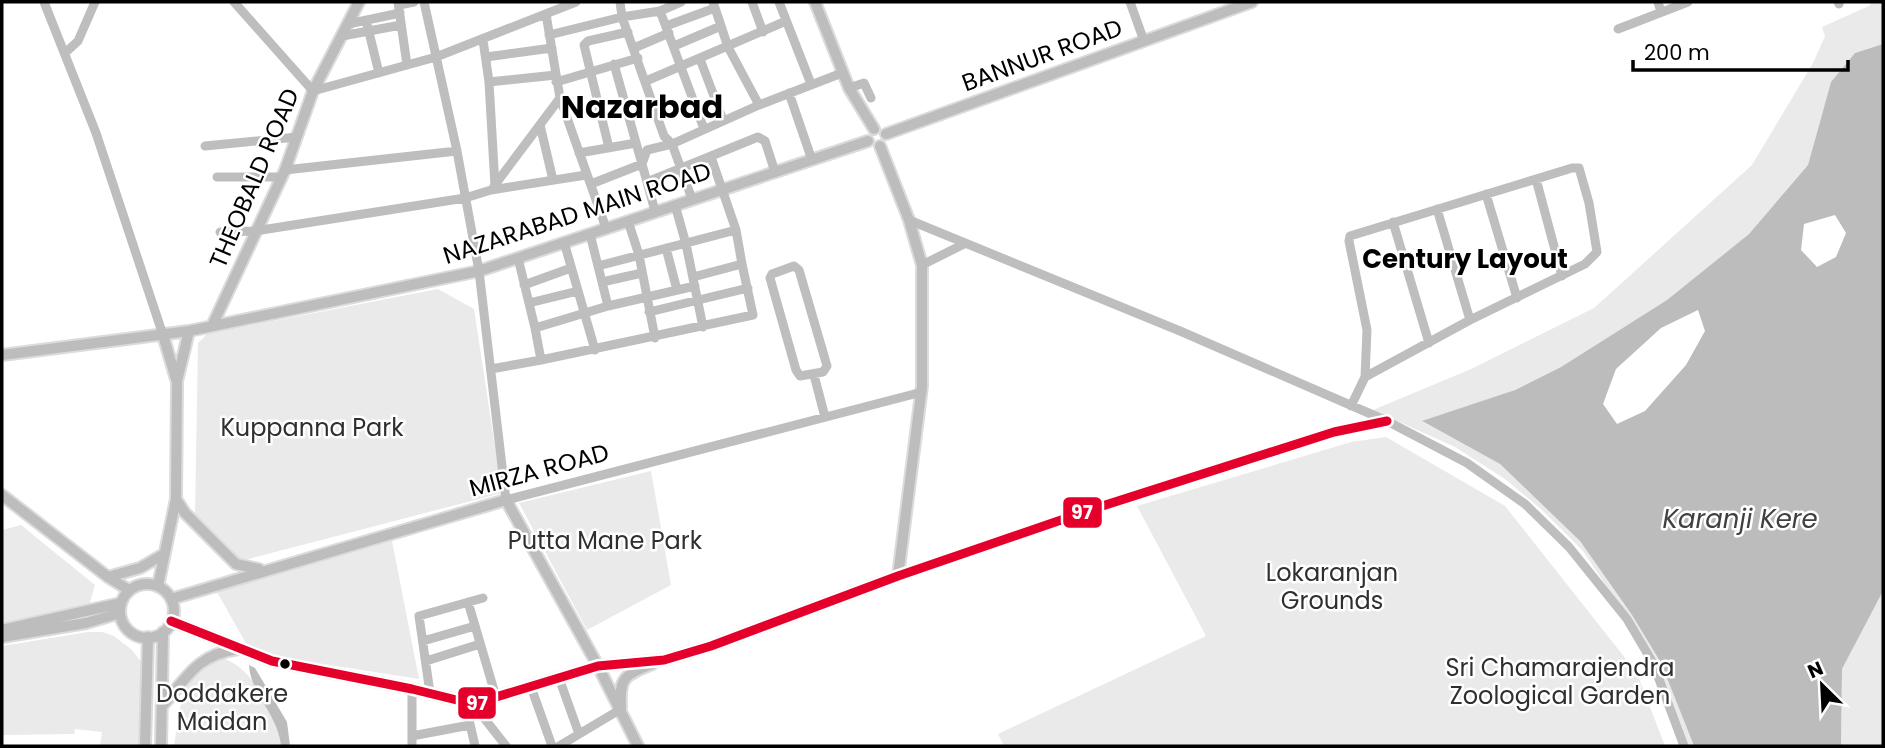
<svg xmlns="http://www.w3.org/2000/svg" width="1885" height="748" viewBox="0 0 1885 748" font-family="Poppins,sans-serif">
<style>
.green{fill:#eaeaea}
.water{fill:#bcbcbc;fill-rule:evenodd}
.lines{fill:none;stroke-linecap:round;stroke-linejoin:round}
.major-casing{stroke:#dbdbdb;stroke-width:14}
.minor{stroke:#bebebe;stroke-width:9}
.major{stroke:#bdbdbd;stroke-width:10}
.bus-1-casing{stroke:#fff;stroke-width:14}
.bus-1{stroke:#e4002b;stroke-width:9}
.bus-dot{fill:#000;stroke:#fff;stroke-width:2.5}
.labels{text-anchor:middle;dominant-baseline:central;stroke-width:5;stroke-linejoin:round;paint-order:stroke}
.street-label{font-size:24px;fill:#000;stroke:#fff}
.park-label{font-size:24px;fill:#2f2f2f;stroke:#fff}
.neighbourhood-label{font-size:26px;font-weight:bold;fill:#000;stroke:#fff}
.water-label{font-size:26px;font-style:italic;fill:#404040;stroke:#fff}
.district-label{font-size:32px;font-weight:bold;fill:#000;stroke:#fff}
.line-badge{stroke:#fff;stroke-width:2.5}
.badge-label{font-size:19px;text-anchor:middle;font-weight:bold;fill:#fff}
</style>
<rect width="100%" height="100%" fill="#fff"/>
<path class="green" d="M1870 2H1883V44L1855 53 1831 82 1808 165 1749 234 1667 300 1561 367 1515 390 1423 422 1500 464 1580 541 1632 615 1661 663 1694 746H1687L1659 666 1583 551 1541 509 1505 479 1455 447 1373 410 1471 369 1594 308 1752 165 1813 63 1825 36 1822 27 1871 5Z
M438 289 474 309 502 493 241 561 195 516 198 343 207 334Z
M1386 437 1505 506 1637 673 1665 746H1004L998 734 1206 636 1137 506 1351 442Z
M651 471 671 585 587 630 519 503Z
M21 525 95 585 88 609 2 623V530Z
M392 541 419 679 273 656 248 647 217 592Z
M1883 591V746H1841L1842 669Z
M88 632H102L114 636 132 650 145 667 148 746H100L102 732 75 729 74 734 2 735V646Z
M221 658C252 665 279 717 281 746H174C181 705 178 678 221 658Z"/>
<path class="water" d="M1883 44V591L1842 669 1841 746H1694L1661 663 1632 615 1580 541 1500 464 1422 421 1515 390 1561 367 1667 300 1749 234 1808 165 1831 82 1855 53ZM1835 215 1846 233 1836 257 1817 267 1801 250 1804 224ZM1698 310 1705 331 1686 365 1645 411 1617 424 1603 404 1616 369 1661 328Z
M249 665 255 668 287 722 290 746H281C278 714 250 693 249 665Z"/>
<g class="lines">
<defs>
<path id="major" d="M815 2 849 88 874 129
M886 134 1252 2
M212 326 285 170 313 91 359 2
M163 335 176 379
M2 355 189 331 479 271 868 141
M2 495 108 577 129 590
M176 499 185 513 236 564 259 569
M108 577 140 568 164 554
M120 611a27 27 0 1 1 54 0a27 27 0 1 1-54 0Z
M158 586 176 499 177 381 189 331
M171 599 506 500 598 666 638 746
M171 621 272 661 412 689 473 704 598 666 664 660 711 646 898 576 922 386V265L909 220 880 146
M2 630 121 603
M2 637 86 623 120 613
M163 705C188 676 197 655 238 649
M621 707C619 677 625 675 652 664
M145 746 148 637
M161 746 163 632"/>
</defs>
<use href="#major" class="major-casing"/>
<path class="minor" d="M44 2 96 133 163 335
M234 2 313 91 436 57 576 2
M398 2 407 65
M424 2 457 151 479 271 506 500 922 392
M620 2 622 17 664 136 672 144 692 199
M713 2 728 47 759 105
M752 2 763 32
M779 2 811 84
M1130 2 1144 41
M1658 2 1661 12
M1838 2 1839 4
M399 5 414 2
M660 11 704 129
M546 14 560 98 606 228
M366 20 379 73
M348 24 400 13
M666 26 715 8
M1618 29 1688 2
M549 35 622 17 660 11 681 2
M342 36 401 25
M483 40 489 82 495 186
M674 46 721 26
M634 48 669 33
M65 53 78 41 95 2
M486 57 552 48
M700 59 723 120
M614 64 647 182 758 137 765 141 775 172
M646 81 786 21
M489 82 556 75
M556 82 638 58
M849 88 864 83 871 98
M789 93 812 160
M540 125 553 180
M205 146 297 137
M609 148 584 45 588 41 628 32
M579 153 636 143
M711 157 736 230 742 264
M285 170 457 151
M217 177H282
M1536 179 1562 276
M647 182 655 211
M591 184 642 164 647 150 672 144 759 105 842 73
M494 186 560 98
M1486 194 1517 298
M675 205 686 244 703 327
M1437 209 1470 320
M909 220 1180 331 1387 421 1467 463 1525 504 1569 547 1627 619 1653 663 1684 746
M628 221 639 255 655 338
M1393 222 1429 343
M220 232 255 231 465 198 491 190 586 175
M590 234 608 306
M564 242 595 350
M666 248 677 290
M518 258 535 328
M922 265 964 244
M598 266 736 230
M794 266 799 270 827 366 823 372 800 376 796 370 770 278 772 274Z
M693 277 742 264 753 315 541 360 535 328 608 306 695 286
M602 282 642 273
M524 285 571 268
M529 303 578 291
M649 312 748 288
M491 369 541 360
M814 375 825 417
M1351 406 1365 377 1367 330 1349 241 1350 236 1572 168H1579L1589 203 1597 252 1585 264 1470 320 1365 377
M898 576 1096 508 1334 432 1387 421
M468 602 496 697
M423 641 475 626
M426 661 480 644
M559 678 579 734
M531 687 552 746
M412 689V746
M430 693 419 616 483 598
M465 702 475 746
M473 704 506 746
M412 736 470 725
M559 746 621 709"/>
<use href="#major" class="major"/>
<defs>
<path id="bus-1" d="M171 621 272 661 412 689 473 704 598 666 664 660 711 646 898 576 1096 508 1334 432 1387 421"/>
</defs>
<use href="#bus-1" class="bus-1-casing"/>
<use href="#bus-1" class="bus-1"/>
</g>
<circle class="bus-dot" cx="285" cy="664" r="6"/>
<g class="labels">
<g class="street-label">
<text transform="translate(1042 55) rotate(-20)">BANNUR ROAD</text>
<text transform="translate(254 178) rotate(-67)">THEOBALD ROAD</text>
<text transform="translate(577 213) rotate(-18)">NAZARABAD MAIN ROAD</text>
<text transform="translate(539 470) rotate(-15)">MIRZA ROAD</text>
</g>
<g class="park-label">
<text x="312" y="427">Kuppanna Park</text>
<text x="605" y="540">Putta Mane Park</text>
<text x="1332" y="572">Lokaranjan<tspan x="1332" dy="28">Grounds</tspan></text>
<text x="1560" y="667">Sri Chamarajendra<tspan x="1560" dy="28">Zoological Garden</tspan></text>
<text x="222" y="693">Doddakere<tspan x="222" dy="28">Maidan</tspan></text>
</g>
<g class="neighbourhood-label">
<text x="1465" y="259">Century Layout</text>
</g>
<g class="water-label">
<text x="1740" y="519">Karanji Kere</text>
</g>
<g class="district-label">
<text x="642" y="106">Nazarbad</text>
</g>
</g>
<g class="line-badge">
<rect x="1062" y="496" width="41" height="33" rx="7" fill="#e4002b"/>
<rect x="457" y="686" width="40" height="34" rx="7" fill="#e4002b"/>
</g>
<g class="badge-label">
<text x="1082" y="519">97</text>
<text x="477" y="710">97</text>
</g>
<rect width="1885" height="748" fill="none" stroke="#000000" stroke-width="7"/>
<g transform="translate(1822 685) rotate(336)" stroke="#ffffff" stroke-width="5" paint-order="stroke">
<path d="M0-5L12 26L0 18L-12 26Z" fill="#000000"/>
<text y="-10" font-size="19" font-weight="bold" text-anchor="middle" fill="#000000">N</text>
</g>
<path d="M1633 60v10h215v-10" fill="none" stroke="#000000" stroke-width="3.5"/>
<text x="1644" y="60" font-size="21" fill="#000000" stroke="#ffffff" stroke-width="5" paint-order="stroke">200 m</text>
</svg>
